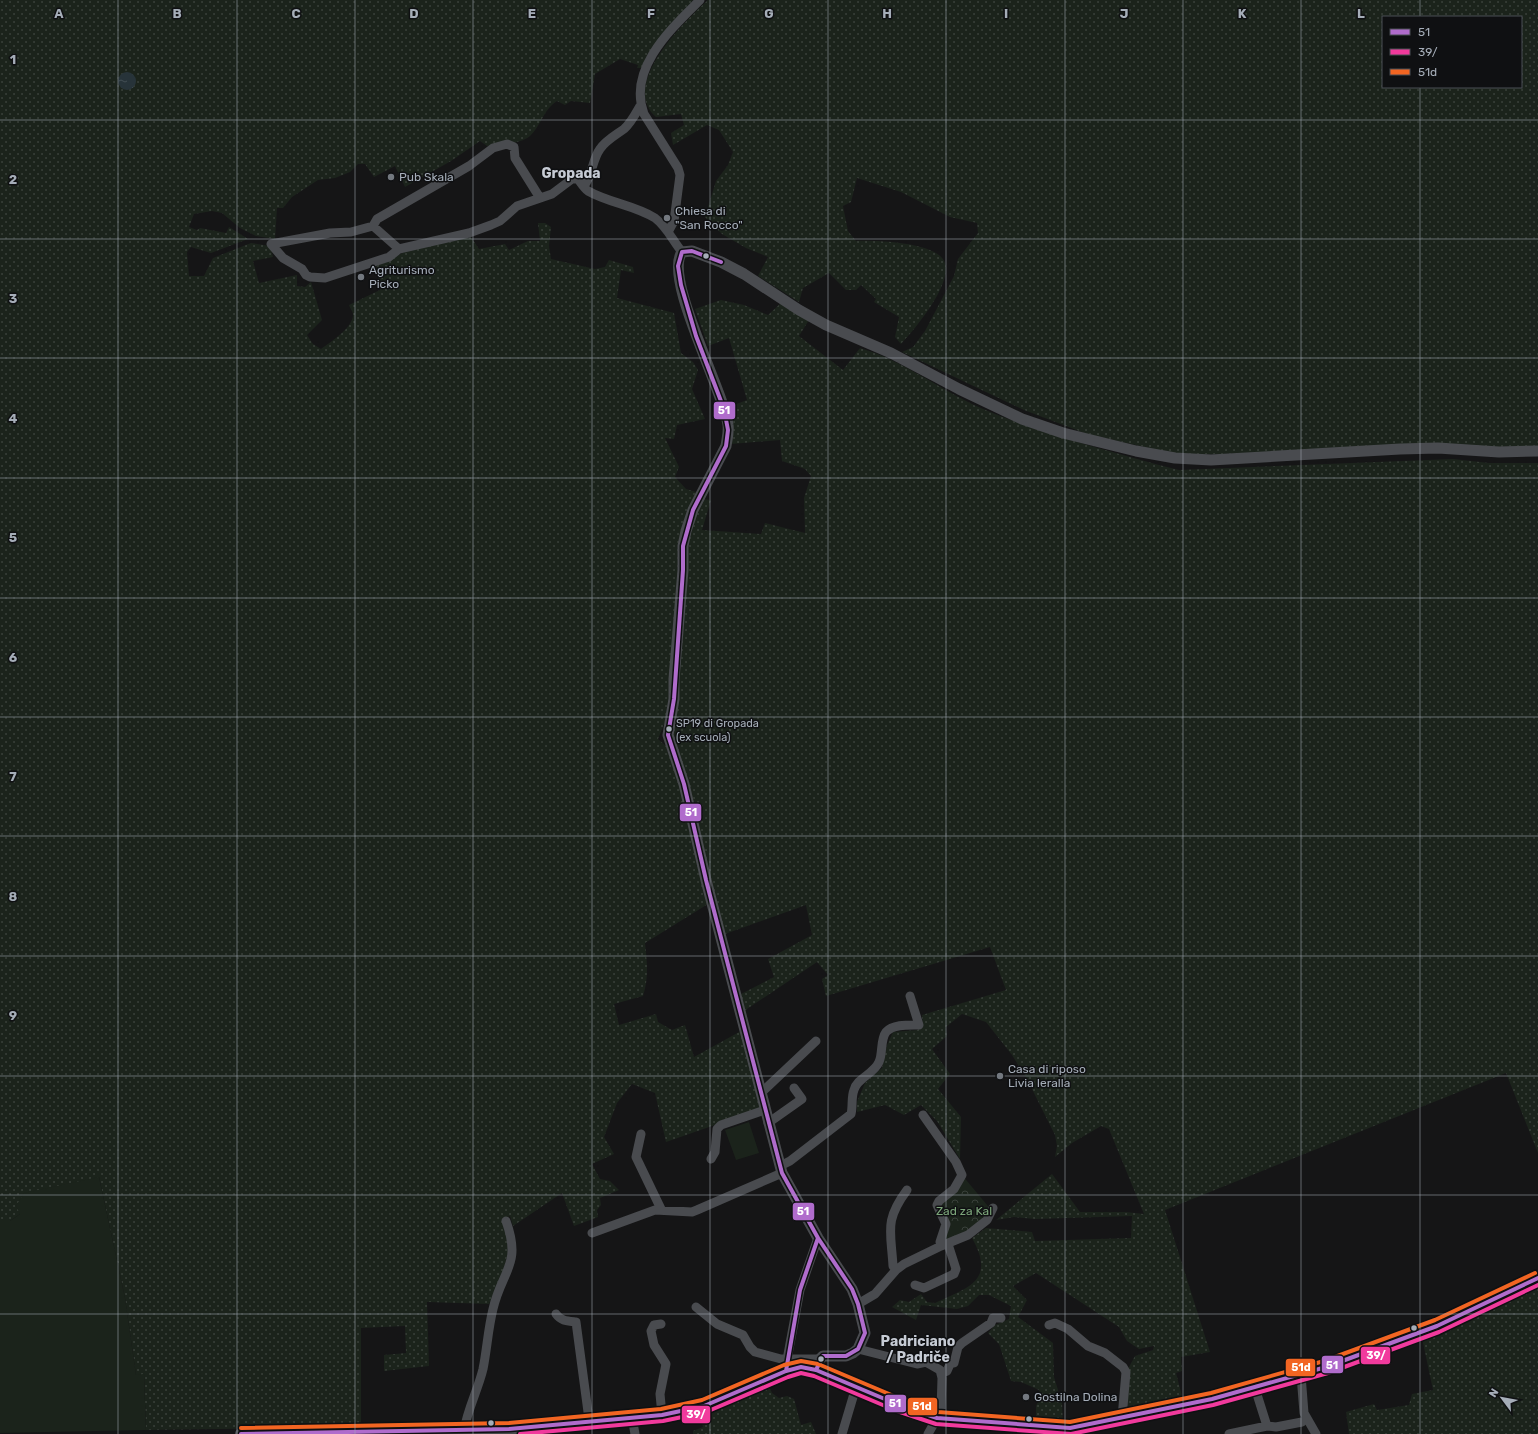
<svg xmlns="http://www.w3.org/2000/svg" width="1538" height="1434" viewBox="0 0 1538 1434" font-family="Rubik,sans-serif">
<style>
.grass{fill:url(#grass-dots);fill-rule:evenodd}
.park{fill:url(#park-crowns)}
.pitch{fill:#1b231b}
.water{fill:url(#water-ripples)}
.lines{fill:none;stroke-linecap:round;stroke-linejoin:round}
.minor{stroke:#494b4f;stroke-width:9}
.tertiary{stroke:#494b4f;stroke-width:11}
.secondary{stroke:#484a4d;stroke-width:12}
.bus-1-casing{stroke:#0f1012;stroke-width:7}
.bus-2-casing{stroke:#0f1012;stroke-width:7}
.bus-3-casing{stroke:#0f1012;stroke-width:7}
.bus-1{stroke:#b06ccc;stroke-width:4}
.bus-2{stroke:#f13a9d;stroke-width:4}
.bus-3{stroke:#f26522;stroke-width:4}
.grid{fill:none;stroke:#a5adb8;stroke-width:1;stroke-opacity:0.55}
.poi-dot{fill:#73787f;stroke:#0f1012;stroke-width:1.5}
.bus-dot{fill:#a5adb8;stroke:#0f1012;stroke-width:1.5}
.labels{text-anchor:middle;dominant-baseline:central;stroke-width:3;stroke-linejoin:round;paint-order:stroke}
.bus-label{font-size:11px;fill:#a5adb8;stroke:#0f1012;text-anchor:start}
.poi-label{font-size:12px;fill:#a5adb8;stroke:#0f1012;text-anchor:start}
.park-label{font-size:12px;fill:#7ca57a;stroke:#0f1012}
.quarter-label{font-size:14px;font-weight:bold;fill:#c6cbd4;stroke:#0f1012}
.grid-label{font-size:13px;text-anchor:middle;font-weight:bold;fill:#a5adb8;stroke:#0f1012;stroke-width:3;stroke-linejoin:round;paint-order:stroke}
.line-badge{stroke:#0f1012;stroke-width:1.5}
.badge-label{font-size:11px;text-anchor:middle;font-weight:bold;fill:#fff}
</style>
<defs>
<pattern id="grass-dots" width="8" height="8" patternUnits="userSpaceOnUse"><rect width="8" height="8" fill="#1b231b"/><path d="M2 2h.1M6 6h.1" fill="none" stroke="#39403a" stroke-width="1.8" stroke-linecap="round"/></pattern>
<pattern id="park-crowns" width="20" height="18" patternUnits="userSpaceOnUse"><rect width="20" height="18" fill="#1b231b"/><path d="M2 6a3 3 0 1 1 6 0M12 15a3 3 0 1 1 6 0" fill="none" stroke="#39403a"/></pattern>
<pattern id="water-ripples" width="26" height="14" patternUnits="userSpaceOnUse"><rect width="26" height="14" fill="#273339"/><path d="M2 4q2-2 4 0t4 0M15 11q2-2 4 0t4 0" fill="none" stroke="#434e54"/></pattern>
</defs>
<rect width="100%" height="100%" fill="#151516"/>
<path class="grass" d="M0 0H693L642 68H637L638 65 620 59 595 74 590 103 571 101 565 105 557 101C543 110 541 126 530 136 519 145 500 143 487 146L480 141 451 161 405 187 395 166 374 177 365 164H358L350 172 335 178 318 180 292 197 283 208H277L275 239 256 236 240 228 222 213 212 211 194 214 189 227 197 230 200 228 226 233 229 227 248 239 211 253 191 247 187 252 189 276H204L213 258 251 243 270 246 273 257 253 261 259 283 297 275V286L305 287 311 282 322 320 307 335 313 344 321 349C331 342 354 327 353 314 353 312 350 308 349 305L380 290 376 266 413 248 471 237 479 249 505 244 509 250 528 241H540L538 223H545L551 227 549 246 551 259 595 269 605 267 609 260 633 267 634 273 621 270 617 298 674 313 681 353 693 362 698 370 692 389 705 419 677 425 674 439 665 438 679 467 675 477 686 489 696 492 688 512 667 717 658 739 666 746 680 784 708 904 645 943C647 962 649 977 643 996L614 1004 619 1025 656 1014 658 1022 672 1030 685 1025 694 1057 741 1031 761 1107 758 1110 666 1142 655 1093 632 1084 617 1103 604 1137 614 1154 592 1164 600 1179 610 1181 619 1190 600 1198 601 1205 597 1210 598 1217 574 1226 562 1193 513 1226 510 1216 502 1220 510 1246 501 1278 489 1304 427 1302 429 1366 384 1371V1355L406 1353 405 1326 361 1328V1427L146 1430 144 1375H136L125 1298 99 1177 20 1214 10 1221H0Z
M708 0H1538V446L1180 455 1087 434 1024 410 902 352 913 347 925 331 954 276 958 259 978 233 977 223 950 217 901 192 857 178 851 202 843 206 848 231 856 241C874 240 939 242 945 263 952 285 915 329 901 344L895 337 899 317 874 302 876 299 861 285 856 290H846L829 273 803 288 799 302 758 276 768 257 746 248 722 234 705 217 716 181 728 165 733 152 719 130 707 125 673 145 671 133 684 125 681 114 656 117C619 85 684 22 708 0ZM1383 17H1521V87H1383Z
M721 300 744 305 768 315 782 302 809 320 799 336 843 370 860 348C901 360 935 386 974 405 1012 422 1051 434 1091 446 1121 454 1150 463 1179 470L1453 459 1489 463H1538V1153L1506 1073 1165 1210 1210 1352 1181 1357 1182 1371 1176 1373 1183 1400 1127 1412 1129 1367 1135 1356 1153 1350 1154 1346 1139 1349 1127 1341 1119 1327 1036 1273 1013 1286 1027 1300 1018 1317 1053 1343 1054 1377 1062 1403 1063 1424 1036 1422V1406L1040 1398 1039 1390 1021 1382 1011 1381 999 1344 988 1333 995 1325 1009 1319 1011 1306 989 1295H979L968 1306 957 1309 921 1305 916 1320 892 1307 900 1300 909 1302 921 1294 927 1302 935 1303C969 1287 996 1281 972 1238L986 1228 1032 1232 1035 1241 1131 1238 1132 1216 1035 1219 1014 1217 996 1220 1052 1174 1080 1212H1126L1144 1214 1109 1129 1101 1126 1072 1143 1055 1157 1057 1146 1055 1135 1028 1081 1012 1055 986 1022 962 1014 946 1027 947 1036 932 1049 950 1074 938 1089 961 1117 960 1159 937 1121 921 1105 904 1115 885 1105 857 1112V1102L865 1083 882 1068 887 1045 893 1032 917 1030 923 1027 922 1015 1006 990 990 947 826 996 822 979 828 975 817 962 744 1011 741 994 774 977 768 959 812 935 806 905 725 934 673 738 686 546 691 522 703 499 711 500 702 530 761 534 765 523 805 533 804 498 811 476 805 469 782 461 780 440 731 444 733 419 731 406 747 400 729 338 708 346 695 309Z
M1538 1285V1434H1349L1346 1412 1374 1404 1377 1410 1409 1405 1412 1394 1433 1390 1422 1338Z
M768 1384 772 1393 779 1398 787 1396 794 1399 801 1425 811 1422 816 1434H693V1431L703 1427 699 1414Z"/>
<path class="park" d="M962 1175 992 1211 987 1220 941 1246 945 1231 937 1205Z"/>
<path class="pitch" d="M749 1122 759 1153 736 1160 725 1130Z
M99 1177 125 1298 136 1375 144 1374 146 1430 0 1433V1221H10L20 1214 16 1206 24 1193Z"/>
<path class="water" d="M118 81a9 9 0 1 1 18 0a9 9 0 1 1-18 0Z"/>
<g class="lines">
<path class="minor" d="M584 186C593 174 592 160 600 149 606 140 616 135 624 129 631 123 636 113 640 106
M540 198 515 158 514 147 507 144 493 148 469 166 377 219 373 226 351 232 330 233 271 244 283 258 302 269 306 275 310 277 325 278 389 257 399 249 469 233 491 225 500 221 517 206 552 194 572 179H578C581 183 584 188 588 191 609 203 634 205 655 218 667 227 673 241 682 252
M373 226 399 249
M668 232 674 221 680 175 678 168 644 114C627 69 671 29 700 0
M761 1093 816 1041
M923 1115 956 1162 962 1175 954 1189 939 1201 937 1205 946 1224 940 1242 941 1246
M768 1123 802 1099 794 1088
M641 1134 636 1157 661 1209
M711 1159 715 1152 717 1129 721 1125 765 1110
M780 1166 790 1161 851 1114C853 1107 851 1097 854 1090 857 1078 874 1074 879 1062 883 1054 880 1040 886 1032 893 1024 909 1025 919 1025L910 996
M592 1233 655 1210 692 1212 697 1210 782 1173
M896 1270 893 1266C891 1231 884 1221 907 1190
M915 1285 924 1288 954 1274 956 1269 948 1244
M858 1304 875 1294 896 1270 904 1264 941 1246 968 1235 987 1220 993 1208
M696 1307 717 1324 743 1335 750 1347 755 1352 781 1359H820
M556 1314C561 1321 567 1321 576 1322L588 1412V1422
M661 1324 654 1325 651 1331 654 1345 666 1364 660 1394 662 1415
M1049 1325 1055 1323 1068 1329 1088 1346 1105 1353 1123 1367 1126 1372 1122 1418
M858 1349 917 1364 926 1362 940 1370 942 1378 941 1411 928 1434
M786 1365 800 1290 818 1238
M942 1373 947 1371 951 1362 954 1363 958 1347 962 1343 991 1323 993 1318H1001
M1301 1375 1304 1413 1316 1434
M1255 1388 1267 1426
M632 1417 635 1434
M1017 1425 1030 1434
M464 1431C467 1410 478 1390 483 1369 487 1349 488 1329 493 1309 502 1270 522 1265 506 1221
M842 1434 856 1387
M1229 1434 1267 1426 1276 1427 1302 1422"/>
<path class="tertiary" d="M816 1370 820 1359 823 1356H846L853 1353 858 1349 865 1333 858 1304 852 1289 818 1238 782 1173 706 880 684 784 668 735 674 699V679L683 570V546L686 531 693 510 726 446C727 439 729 432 728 425 724 391 663 278 682 252L692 251 721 262 744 274 799 310 826 325 891 353 959 389 1022 419 1063 433 1136 451 1175 458 1211 460 1400 449 1438 448 1499 452 1538 451"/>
<path class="secondary" d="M241 1434 509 1429 662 1415 704 1406 786 1371 801 1367 816 1370 899 1405 937 1418 1070 1428 1212 1399 1326 1367 1437 1326 1538 1278"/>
<defs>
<path id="bus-1" d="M721 262 692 251 682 252 678 266 681 285 696 336 724 409 728 430 726 446 693 510 683 546V570L674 699 668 735 684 784 706 880 782 1173 818 1238 852 1289 858 1304 865 1333 858 1349 846 1356H823L816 1370
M786 1371 800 1290 818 1238
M241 1434 509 1429 662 1415 704 1406 786 1371 801 1367 816 1370 899 1405 937 1418 1070 1428 1212 1399 1326 1367 1437 1326 1538 1278"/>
<path id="bus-2" d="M520 1434 663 1421 706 1412 788 1377 801 1373 814 1376 897 1411 936 1424 1071 1434 1213 1405 1328 1373 1439 1332 1538 1285"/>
<path id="bus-3" d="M241 1428 509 1423 661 1409 702 1400 784 1365 801 1361 818 1364 901 1399 938 1412 1070 1422 1211 1393 1324 1361 1435 1320 1535 1273"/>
</defs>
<use href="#bus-1" class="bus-1-casing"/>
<use href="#bus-2" class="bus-2-casing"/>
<use href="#bus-3" class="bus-3-casing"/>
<use href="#bus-1" class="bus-1"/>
<use href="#bus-2" class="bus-2"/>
<use href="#bus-3" class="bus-3"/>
</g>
<path class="grid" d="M118 0V1434M237 0V1434M355 0V1434M473 0V1434M592 0V1434M710 0V1434M828 0V1434M946 0V1434M1065 0V1434M1183 0V1434M1301 0V1434M1420 0V17M1420 87V1434M0 120H1538M0 239H1538M0 358H1538M0 478H1538M0 598H1538M0 717H1538M0 836H1538M0 956H1538M0 1076H1538M0 1195H1538M0 1314H1538"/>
<g class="poi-dot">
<circle cx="391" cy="177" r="4"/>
<circle cx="667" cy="218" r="4"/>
<circle cx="361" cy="277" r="4"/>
<circle cx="1000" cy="1076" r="4"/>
<circle cx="1026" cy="1397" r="4"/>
</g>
<g class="bus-dot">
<circle cx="706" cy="256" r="3.5"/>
<circle cx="669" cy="729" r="3.5"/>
<circle cx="1414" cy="1328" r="3.5"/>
<circle cx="821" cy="1359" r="3.5"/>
<circle cx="1029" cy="1419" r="3.5"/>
<circle cx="491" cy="1423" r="3.5"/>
</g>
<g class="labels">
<g class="bus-label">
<text x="676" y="723">SP19 di Gropada<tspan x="676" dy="14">(ex scuola)</tspan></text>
</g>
<g class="poi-label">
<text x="399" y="177">Pub Skala</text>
<text x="675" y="211">Chiesa di<tspan x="675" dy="14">"San Rocco"</tspan></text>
<text x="369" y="270">Agriturismo<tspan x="369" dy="14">Picko</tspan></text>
<text x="1008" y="1069">Casa di riposo<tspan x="1008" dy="14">Livia Ieralla</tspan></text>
<text x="1034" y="1397">Gostilna Dolina</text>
</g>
<g class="park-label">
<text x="964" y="1211">Zad za Kal</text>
</g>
<g class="quarter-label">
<text x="571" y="173">Gropada</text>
<text x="918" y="1341">Padriciano<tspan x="918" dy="16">/ Padriče</tspan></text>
</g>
</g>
<g class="grid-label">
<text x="59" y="18">A</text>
<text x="177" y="18">B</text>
<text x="296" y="18">C</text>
<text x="414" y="18">D</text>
<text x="532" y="18">E</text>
<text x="651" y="18">F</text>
<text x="769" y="18">G</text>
<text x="887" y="18">H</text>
<text x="1006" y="18">I</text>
<text x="1124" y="18">J</text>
<text x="1242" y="18">K</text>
<text x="1361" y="18">L</text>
<text x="13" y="64">1</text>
<text x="13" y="184">2</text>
<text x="13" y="303">3</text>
<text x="13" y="423">4</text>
<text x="13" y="542">5</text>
<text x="13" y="662">6</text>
<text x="13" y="781">7</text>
<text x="13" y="901">8</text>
<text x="13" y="1020">9</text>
</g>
<g class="line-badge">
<rect x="713" y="401" width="23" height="19" rx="4" fill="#b06ccc"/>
<rect x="679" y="803" width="23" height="19" rx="4" fill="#b06ccc"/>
<rect x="792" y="1202" width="23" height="19" rx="4" fill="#b06ccc"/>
<rect x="1360" y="1346" width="31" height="19" rx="4" fill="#f13a9d"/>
<rect x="1321" y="1355" width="23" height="19" rx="4" fill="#b06ccc"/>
<rect x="1285" y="1358" width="31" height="19" rx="4" fill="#f26522"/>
<rect x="884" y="1394" width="23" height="19" rx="4" fill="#b06ccc"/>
<rect x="907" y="1397" width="31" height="19" rx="4" fill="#f26522"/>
<rect x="681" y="1405" width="30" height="19" rx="4" fill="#f13a9d"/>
</g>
<g class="badge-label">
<text x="724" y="414">51</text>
<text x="691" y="816">51</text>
<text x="803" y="1215">51</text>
<text x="1376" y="1359">39/</text>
<text x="1332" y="1369">51</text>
<text x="1301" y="1371">51d</text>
<text x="895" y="1407">51</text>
<text x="922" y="1410">51d</text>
<text x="696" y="1418">39/</text>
</g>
<rect x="1382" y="16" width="140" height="72" fill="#0f1012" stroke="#4b4f54"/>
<rect x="1390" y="29" width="20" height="6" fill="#b06ccc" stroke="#4b4f54"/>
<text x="1418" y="36" font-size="12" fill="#a5adb8">51</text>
<rect x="1390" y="49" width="20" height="6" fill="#f13a9d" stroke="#4b4f54"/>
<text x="1418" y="56" font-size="12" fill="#a5adb8">39/</text>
<rect x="1390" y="69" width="20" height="6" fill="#f26522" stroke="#4b4f54"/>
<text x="1418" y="76" font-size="12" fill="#a5adb8">51d</text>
<g transform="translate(1502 1398) rotate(302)" stroke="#0f1012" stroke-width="3" paint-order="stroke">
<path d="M0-3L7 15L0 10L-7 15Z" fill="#a5adb8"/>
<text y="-6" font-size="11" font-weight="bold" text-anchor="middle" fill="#a5adb8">N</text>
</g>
</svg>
